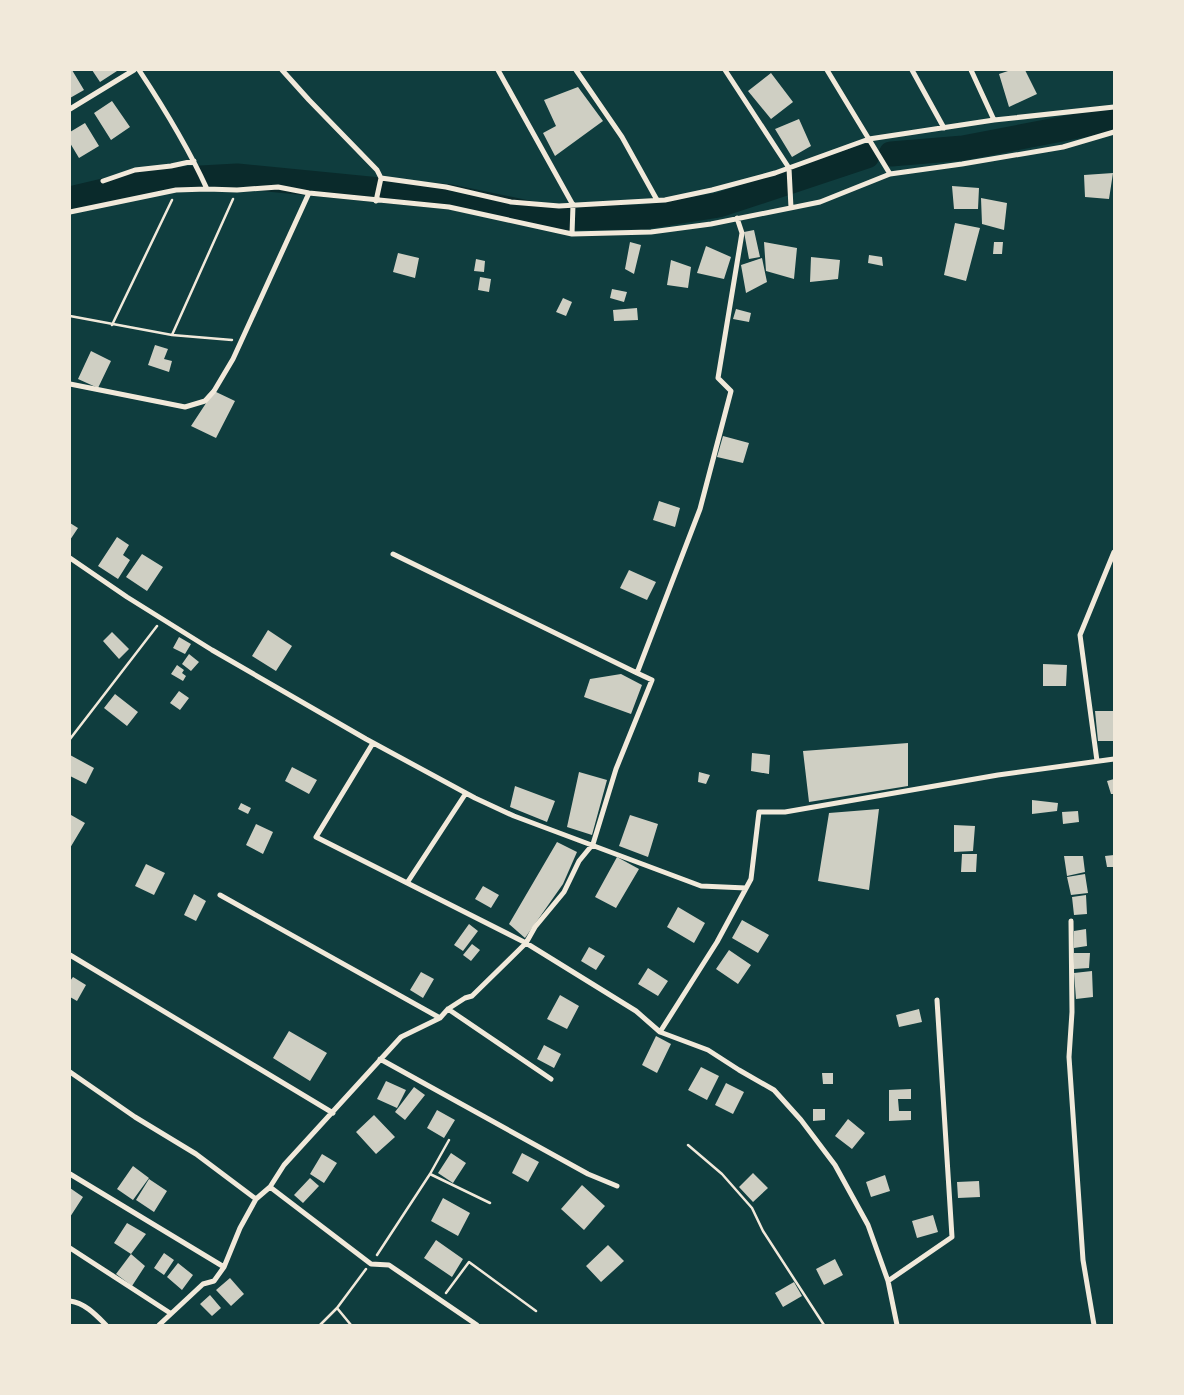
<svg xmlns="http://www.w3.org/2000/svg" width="1184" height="1395" viewBox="0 0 1184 1395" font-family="'DejaVu Sans',sans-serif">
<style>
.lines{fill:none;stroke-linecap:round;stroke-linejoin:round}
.river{stroke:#0a2a2b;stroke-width:25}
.building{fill:#cfcfc3}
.path{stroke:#f1e9da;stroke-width:2.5}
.minor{stroke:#f1e9da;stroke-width:5}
</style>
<rect width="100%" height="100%" fill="#0f3d3e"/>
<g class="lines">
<path class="river" d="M891 154 963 148 1114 119
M70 199 146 181 237 176 451 197 552 218 644 217 719 205 867 156"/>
</g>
<path class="building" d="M70 70H72L84 90 70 98Z
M92 70H116L117 71 100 82Z
M1011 70H1025L1037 94 1009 107 999 74Z
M771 73 793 102 771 119 748 91Z
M578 87 603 121 555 156 543 133 556 126 544 100Z
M112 101 130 127 111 140 94 113Z
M799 119 811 146 792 157 775 129Z
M85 123 99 146 79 158 70 143V132Z
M1113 173 1109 199 1085 197 1084 175Z
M952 186 979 188 978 209H954Z
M981 198 1007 203 1004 230 982 224Z
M955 223 980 228 966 281 944 275Z
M754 230 760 257 749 259 744 232Z
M630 242 641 245 634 274 625 269Z
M764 242 797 248 794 279 766 271Z
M994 242H1003L1002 254H993Z
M706 246 731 257 724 279 697 273Z
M398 253 419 258 415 278 393 272Z
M869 255 882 257 883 266 868 263Z
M811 257 840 260 838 279 810 282Z
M762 258 767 282 746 293 741 265Z
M476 259 485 261 484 272 474 271Z
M671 260 691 267 688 288 667 285Z
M480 277 491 279 489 292 478 290Z
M612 289 627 292 624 302 610 298Z
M563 298 572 302 566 316 556 312Z
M637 308 638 320 614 321 613 310Z
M736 309 751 313 749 322 733 319Z
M155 345 168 349 164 359 172 361 169 372 148 365Z
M91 351 111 361 98 388 78 379Z
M214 391 235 401 216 438 191 426Z
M723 436 749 443 743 463 717 457Z
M659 501 680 508 675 527 653 520Z
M70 523 78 528 70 540Z
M117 537 129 545 123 555 130 560 118 579 98 566Z
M142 554 163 567 147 591 126 577Z
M629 570 656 582 647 600 620 588Z
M268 630 292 646 276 671 252 656Z
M112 632 129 649 119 659 103 641Z
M179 637 191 644 185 654 173 648Z
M189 654 199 662 191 671 182 664Z
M1043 664 1067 665 1066 686H1043Z
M177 665 184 670 182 673 186 676 183 681 171 674Z
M621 674 642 685 631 714 584 697 590 679Z
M179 691 189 698 180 710 170 703Z
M115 694 138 712 127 726 104 708Z
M1095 711H1114V741H1098Z
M908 743V786L809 802 803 751Z
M752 753 770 755 769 774 751 771Z
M70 755 94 768 86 784 70 776Z
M292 767 317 780 309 794 285 781Z
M579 772 607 780 592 835 567 827Z
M699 772 710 775 706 784 698 782Z
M1114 779V794H1111L1107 781Z
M515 786 555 801 547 822 510 807Z
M1032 800 1058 803 1057 811 1032 814Z
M241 803 251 808 248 814 238 809Z
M879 809 869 890 818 881 829 813Z
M1078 811 1079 822 1063 824 1062 812Z
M71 815 85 823 70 848V817Z
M630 815 658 824 648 857 619 846Z
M256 824 273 832 263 854 246 845Z
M954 825 975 826 973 851 954 852Z
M557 842 577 852 563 884 525 938 509 924Z
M962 854H977L976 872H961Z
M1114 855V867H1107L1105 856Z
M1064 856H1083L1085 872 1067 876Z
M617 857 639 869 616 908 595 897Z
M146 864 165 873 154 895 135 886Z
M1085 874 1088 893 1071 895 1067 877Z
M483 886 499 895 491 908 475 899Z
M194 894 206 901 196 921 184 915Z
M1086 895 1087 914 1074 915 1072 897Z
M678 907 705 923 694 943 667 927Z
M742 920 769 935 758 953 732 938Z
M469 924 478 931 463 951 454 945Z
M1086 929 1087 946 1074 948V931Z
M472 944 480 950 471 961 463 955Z
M589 947 605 956 596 970 581 961Z
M729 950 751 965 738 984 716 969Z
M1074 953H1090L1089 968 1074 969Z
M648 968 668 981 658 996 638 984Z
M1092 971 1093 997 1076 999 1074 973Z
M421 972 434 979 423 998 410 990Z
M73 977 86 985 77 1001 70 997V981Z
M560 995 579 1006 567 1029 547 1019Z
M919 1009 922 1022 899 1027 896 1015Z
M289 1031 327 1053 310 1081 273 1058Z
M656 1036 671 1044 657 1073 642 1065Z
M544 1045 561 1054 554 1068 537 1059Z
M701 1067 719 1076 707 1100 688 1090Z
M822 1073H833V1084H823Z
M386 1081 406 1090 397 1108 377 1099Z
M726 1083 744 1092 733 1114 715 1105Z
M414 1087 425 1095 405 1120 395 1112Z
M911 1089V1099H898L899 1111H911V1120L889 1121V1090Z
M813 1109H825V1120L813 1121Z
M437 1110 455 1120 444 1138 427 1128Z
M374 1115 395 1137 376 1154 356 1132Z
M848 1119 865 1133 852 1149 835 1136Z
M451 1153 466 1163 453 1183 438 1173Z
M522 1153 539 1162 528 1182 512 1173Z
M322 1154 337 1163 324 1183 310 1174Z
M133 1166 149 1178 133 1200 117 1189Z
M753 1173 768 1188 753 1202 739 1187Z
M885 1175 890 1191 871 1197 866 1182Z
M310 1178 319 1186 303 1203 294 1195Z
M149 1179 167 1191 154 1212 136 1200Z
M979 1181 980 1197 958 1198 957 1182Z
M582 1185 605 1206 584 1230 561 1209Z
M70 1188 83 1197 70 1217Z
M443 1198 470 1213 458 1236 431 1221Z
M933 1215 938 1232 917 1238 912 1221Z
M127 1223 146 1234 131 1254 145 1266 132 1286 116 1274 131 1254 114 1243Z
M436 1240 463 1259 452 1277 424 1258Z
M608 1245 624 1261 601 1282 586 1266Z
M164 1253 174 1260 164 1275 154 1268Z
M835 1259 843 1275 824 1285 816 1269Z
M178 1263 193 1275 182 1290 167 1277Z
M230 1278 244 1294 231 1306 216 1290Z
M794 1282 802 1296 783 1307 775 1293Z
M210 1295 221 1308 212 1316 200 1304Z"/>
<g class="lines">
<path class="path" d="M70 316 172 335 232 340
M112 325 172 200
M172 335 233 199
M70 739 157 626
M688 1145 722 1174 752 1208 763 1231 824 1325
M430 1174 449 1140
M377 1255 430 1174 490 1203
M446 1293 469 1262 536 1311
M320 1325 337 1308
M351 1325 337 1308 366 1269"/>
<path class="minor" d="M139 70C164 108 188 147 207 189
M282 70 309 100 377 170 381 178 376 201
M498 70 573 205 572 234
M576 70 622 137 657 200
M725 70 789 168 791 208
M827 70 890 174
M912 70 944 128
M971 70 994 120
M70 109 134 70
M381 178 446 187 511 202 559 206 665 200 712 190 775 173 869 139 994 120 1114 107
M103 181 135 170 171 166 194 161
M70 212 176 190 207 189 237 190 278 187 309 193 449 207 572 234 651 232 711 224 820 202 890 174 962 164 1063 147 1114 132
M70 384 185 407 205 401 214 391 233 359 309 193
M393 554 637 673
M70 558 127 597 212 650 366 739 475 798 514 816 701 886 746 888
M373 743 316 837 526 943 636 1011 660 1032 708 1050 739 1070 774 1090 801 1120 835 1165 868 1225 888 1281 897 1325
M1097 761 1080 635 1114 552
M407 883 466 793
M220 895 440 1018
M1071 921 1072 1012 1069 1057 1083 1260 1094 1325
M70 955 333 1113
M448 1009 551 1079
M660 1032 717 942 751 879 759 812H785L998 775 1114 759
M380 1059 588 1174 617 1186
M70 1072 135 1117 196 1154 256 1199
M70 1174 224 1267
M270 1187 371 1264 389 1265 477 1325
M70 1248 170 1313
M888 1281 952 1237 937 1000
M70 1301C85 1303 96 1315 106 1325
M159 1325 203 1284 214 1281 224 1267 240 1228 256 1199 270 1187 284 1165 401 1037 440 1018 448 1009 465 998 472 996 526 943 535 927 564 892 579 861 593 844 616 769 652 680 637 673 700 509 731 391 718 378 742 233 737 218"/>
</g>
<rect width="1184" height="1395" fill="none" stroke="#f1e9da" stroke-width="142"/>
</svg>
